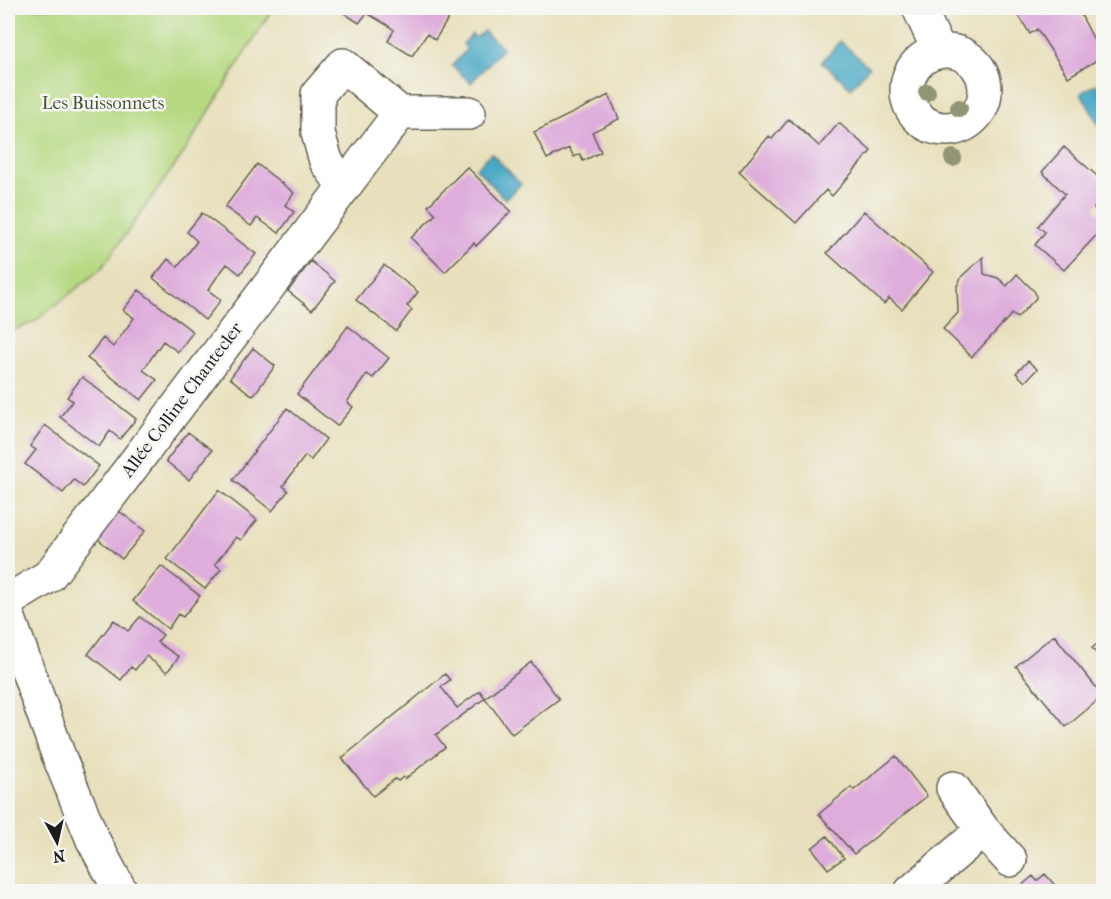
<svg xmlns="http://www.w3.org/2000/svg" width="1111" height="899" viewBox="0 0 1111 899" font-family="'IM FELL French Canon',serif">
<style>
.green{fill:#b6d981;stroke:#697a4e;stroke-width:1.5}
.water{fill:#46a7c5;stroke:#316270;stroke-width:1.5}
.building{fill:#deaddc}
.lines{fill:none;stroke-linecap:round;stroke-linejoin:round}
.minor-casing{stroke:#636154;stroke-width:36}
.minor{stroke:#fff;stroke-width:33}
.tree{fill:#919474}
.labels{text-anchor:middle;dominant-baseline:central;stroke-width:5;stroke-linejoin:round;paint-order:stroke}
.park-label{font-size:18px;fill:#4a553a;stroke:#f6f6f2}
.street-label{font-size:18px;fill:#1c1c1c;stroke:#f6f6f2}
</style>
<rect width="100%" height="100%" fill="#f6f6f2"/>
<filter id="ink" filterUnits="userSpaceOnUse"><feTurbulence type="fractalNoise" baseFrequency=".0167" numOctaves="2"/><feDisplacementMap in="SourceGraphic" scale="12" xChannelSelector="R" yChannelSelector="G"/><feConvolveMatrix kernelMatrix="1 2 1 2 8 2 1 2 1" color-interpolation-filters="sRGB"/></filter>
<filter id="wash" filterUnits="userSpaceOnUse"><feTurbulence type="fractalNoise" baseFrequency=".008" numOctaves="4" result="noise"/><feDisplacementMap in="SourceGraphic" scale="24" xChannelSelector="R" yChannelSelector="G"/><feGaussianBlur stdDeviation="1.35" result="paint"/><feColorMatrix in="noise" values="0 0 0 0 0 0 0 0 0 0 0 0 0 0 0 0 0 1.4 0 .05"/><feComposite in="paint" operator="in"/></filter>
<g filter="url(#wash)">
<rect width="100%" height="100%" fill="#e8e0bc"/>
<path class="green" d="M8 8H273L183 154 101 269 34 322 8 332Z"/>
<path class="water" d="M484 31 503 48 471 83 452 66 467 49 463 44 472 34 476 38Z
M840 41 869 67 851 88 822 62Z
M1096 84 1103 98V123L1099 126 1081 93Z
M491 153 521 184 505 199 476 168Z"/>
<g id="blocks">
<path class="building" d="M336 8H447L453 11 435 40 427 34 412 56 388 41 394 30 387 25 367 13 359 23Z
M1014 8H1070L1078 9 1094 40 1104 34V56L1068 77 1037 29 1030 34Z
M609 95 619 119 592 132 601 152 583 161 580 154 574 157 569 148 547 159 534 132Z
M789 119 819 146 839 123 871 151 832 196 826 190 796 223 739 172 769 136 772 139Z
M1064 147 1104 182V197L1094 208 1104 217V227L1064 270 1035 245 1045 232 1038 226 1065 194 1042 172Z
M257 164 294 193 285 205 294 212 279 233 257 218 251 226 225 207Z
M467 167 511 211 476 246 474 243 445 272 411 238 436 214 428 206Z
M864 211 933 272 902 309 889 298 884 304 827 253Z
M202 213 256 254 240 274 227 264 217 277 208 290 221 300 205 320 153 278 168 259 178 267 197 241 187 232Z
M983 257 984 274 998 278 1007 286 1017 274 1035 292 1036 298 1017 318 1012 314 972 357 943 329 958 313 957 286 962 276Z
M311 261 335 281 312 310 288 291Z
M384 265 418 292 407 306 412 310 396 331 356 300Z
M139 290 193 332 178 352 163 341 143 370 157 380 141 400 87 358 103 338 113 347 134 318 123 310Z
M348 326 389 358 373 378 367 374 347 402 353 407 337 426 297 394Z
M253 348 275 366 253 396 230 378Z
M1028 361 1037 369 1025 382 1016 373Z
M82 377 136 419 120 439 110 431 99 447 60 417 73 401 67 397Z
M287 408 326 439 311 460 305 456 283 486 288 491 272 511 233 480Z
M45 425 99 466 83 487 74 480 63 493 25 464 36 450 30 446Z
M188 432 212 450 189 480 166 461Z
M219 490 257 520 241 540 236 537 215 564 221 569 205 589 167 559Z
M119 511 145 531 122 559 98 539Z
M161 566 200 596 183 617 178 614 168 629 133 601Z
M140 617 163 635 157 642 179 657 167 672 146 656 135 670 131 667 121 680 88 654 114 620 128 631Z
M1054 635 1103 696 1066 727 1016 666Z
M1104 639V662L1092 648Z
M531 662 559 699 512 734 485 698Z
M445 674 450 680 441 687 457 708 480 691 485 698 436 735 445 747 405 779 403 777 398 781 395 779 373 796 342 758Z
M896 756 927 796 854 854 819 814 851 787 854 790Z
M827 836 844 858 828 869 812 848Z
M1045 874 1060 891H1015L1033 876 1037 881Z"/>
</g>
</g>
<g filter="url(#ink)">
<use href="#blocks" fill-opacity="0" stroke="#636154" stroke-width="1.5"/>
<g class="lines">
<defs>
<path id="minor" d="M919 8 939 51
M907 90a39 39 0 1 1 78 0a39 39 0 1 1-78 0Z
M344 186 326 161 318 133V94L343 65 400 113
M8 601 49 576 400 113H469
M8 616 58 754 93 840 121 892
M953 788 983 830 1010 860
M911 892 983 830"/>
</defs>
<use href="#minor" class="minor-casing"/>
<use href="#minor" class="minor"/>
</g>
<g class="tree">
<circle cx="927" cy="92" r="9"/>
<circle cx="959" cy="108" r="9"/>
<circle cx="953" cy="158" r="9"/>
</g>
</g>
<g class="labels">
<g class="park-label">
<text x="103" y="103">Les Buissonnets</text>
</g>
<g class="street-label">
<text transform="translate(182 400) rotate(-53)">Allée Colline Chantecler</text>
</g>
</g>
<rect width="1111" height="899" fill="none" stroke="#f6f6f2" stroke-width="30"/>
<g transform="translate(57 842) rotate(172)" stroke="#f6f6f2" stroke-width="4.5" paint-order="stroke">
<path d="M0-4.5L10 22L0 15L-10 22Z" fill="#1c1c1c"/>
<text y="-9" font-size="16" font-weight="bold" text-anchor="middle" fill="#1c1c1c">N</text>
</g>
</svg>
